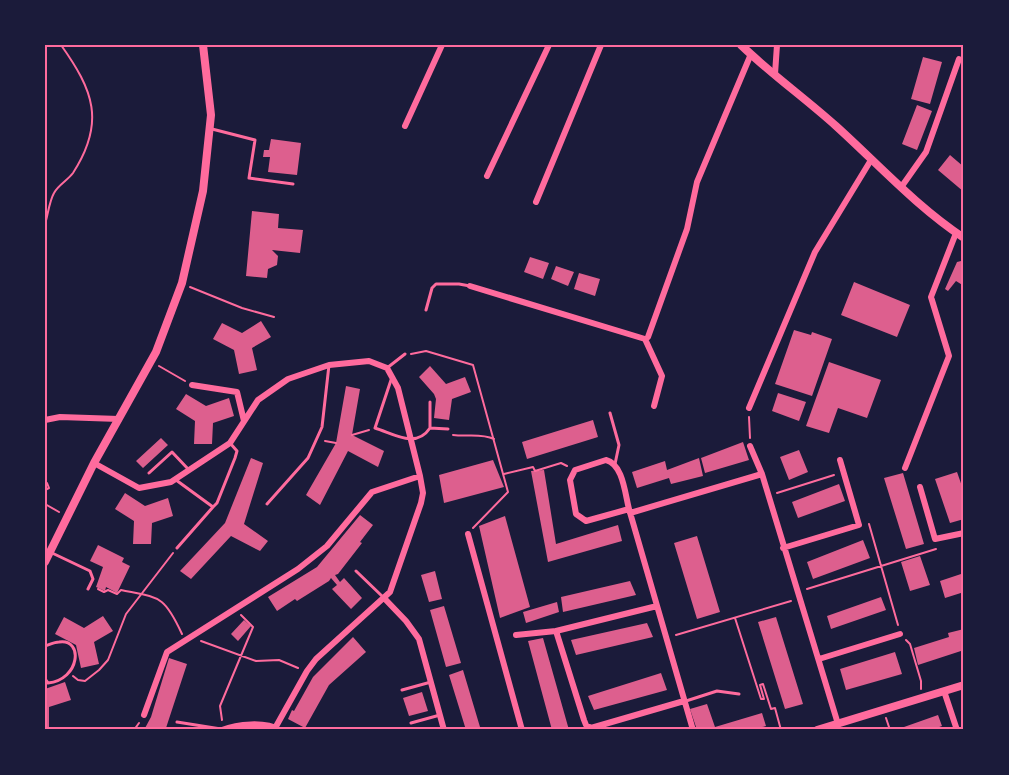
<svg xmlns="http://www.w3.org/2000/svg" width="1009" height="775" viewBox="0 0 1009 775" font-family="'Archivo Narrow',sans-serif">
<style>
.building{fill:#dd5f8e}
.lines{fill:none;stroke-linecap:round;stroke-linejoin:round}
.path{stroke:#ff6b9d;stroke-width:2}
.service{stroke:#ff6b9d;stroke-width:3}
.minor{stroke:#ff6b9d;stroke-width:6}
.tertiary{stroke:#ff6b9d;stroke-width:8}
.neatline{fill:none;stroke:#ff6b9d;stroke-width:2}
</style>
<rect width="100%" height="100%" fill="#1b1b3a"/>
<path class="building" d="M923 57 942 62 930 104 911 99Z
M917 105 932 111 917 150 902 144Z
M271 139 301 143 297 175 268 172 270 157H263L264 150H269Z
M950 155 964 167V192L938 170Z
M252 211 279 214 278 228 303 230 300 253 272 250 278 256 277 265 268 269 267 278 246 276Z
M530 257 549 263 543 279 524 272Z
M961 261 964 264V286L956 281 948 291 945 289 957 262Z
M556 266 574 272 568 286 551 279Z
M579 273 600 279 595 296 574 289Z
M854 282 910 305 897 337 841 315Z
M261 321 271 337 252 348 257 370 239 374 234 350 213 339 222 323 242 333Z
M794 330 811 335 812 332 832 339 812 396 775 384Z
M829 362 881 380 867 418 838 408 829 433 806 426Z
M430 366 446 384 465 377 471 392 452 399 449 420 434 418 436 399 434 394 419 377Z
M346 386 360 389 352 435 384 451 378 467 348 451 320 505 306 495 336 443Z
M778 393 806 402 799 421 772 411Z
M186 394 206 406 229 398 234 416 213 423 212 444H194L195 421 176 409Z
M593 420 598 437 527 459 522 442Z
M161 438 168 445 143 468 136 461Z
M743 442 749 460 705 473 701 458Z
M799 450 808 472 789 480 780 457Z
M251 458 263 463 244 524 268 541 260 551 231 536 191 579 180 571 225 523Z
M699 458 703 476 671 484 669 478 637 488 632 472 665 461 667 470Z
M493 460 504 487 444 503 439 475Z
M544 470 556 544 618 525 622 541 548 562 531 471Z
M957 472 964 492V519L950 523 935 479Z
M903 473 924 544 906 549 884 478Z
M839 484 845 501 798 518 792 502Z
M125 493 145 506 168 498 173 516 152 523 151 544H133L134 521 115 509Z
M360 515 373 525 360 542 362 543 338 574 335 575 340 582 344 578 362 598 351 609 332 589 337 585 331 578 329 581 297 601 295 599 277 611 268 597 317 567Z
M505 516 530 607 500 618 479 526Z
M697 536 720 612 697 619 674 543Z
M863 540 870 558 813 579 807 562Z
M98 545 124 558 122 562 130 566 117 593 106 587 105 591 96 587 103 567 90 561Z
M920 556 930 585 910 591 901 562Z
M435 571 442 599 429 602 421 575Z
M964 573V592L945 598 940 581Z
M630 581 636 595 563 612 561 597Z
M881 597 886 610 831 629 827 616Z
M557 602 559 612 526 623 523 612Z
M444 606 461 663 446 667 430 610Z
M103 616 113 631 94 642 99 664 81 668 76 645 55 634 64 617 84 628Z
M776 617 803 704 785 709 758 622Z
M244 620 251 626 238 641 231 634Z
M647 623 653 637 576 655 571 640Z
M964 629V650L918 665 914 648 949 637 948 633Z
M353 637 366 652 329 685 305 728 288 719 292 710 294 711 313 677Z
M543 638 569 730H552L528 641Z
M895 652 902 674 846 690 840 669Z
M169 658 187 664 166 728 170 730H144L151 717Z
M463 670 480 727 469 730H466L449 675Z
M661 673 667 690 594 710 588 696Z
M65 682 71 700 49 707V728H45V689Z
M422 692 428 711 409 716 403 698Z
M707 704 715 727 762 713 766 726 752 730H697L690 709Z
M938 715 942 726 931 730H905L904 727Z"/>
<g class="lines">
<path class="path" d="M45 224C48 215 49 202 54 193 58 185 68 180 73 173 106 122 93 90 61 45
M190 287 242 308 274 317
M411 354 426 351 473 365 508 492 473 528
M159 366 185 381
M749 417 750 438
M352 435 369 430
M453 435C467 437 481 433 494 439
M325 441 336 443
M504 474 533 467 535 471 561 463 567 466
M45 490 49 488 47 483
M777 493 834 475
M45 504 59 512
M869 524 898 625
M98 589 104 592 108 590 117 594 121 590C160 598 164 595 182 634
M807 589 936 549
M735 618 761 699H764L760 685 763 684 771 709 775 708 781 730
M676 635 791 601
M906 640 910 644 921 681V689
M201 641 256 661 279 660 298 668
M73 676 78 680 85 681 99 670 108 660 126 614 173 553
M886 718 890 730
M222 720 220 706 253 627 241 615
M134 730 139 723"/>
<path class="service" d="M212 129 255 140 249 178 293 184
M426 310 432 288 436 284H459L470 286
M387 368 405 354
M391 380 375 428C394 434 416 449 430 428V402
M610 413 619 445 615 464
M430 428 448 429
M149 473 172 452 189 470
M176 480 213 507 217 503 235 458 237 451 230 443
M267 504 308 458 322 427 329 365
M177 548 213 507
M50 552 90 571 93 579 88 589
M356 571 383 597
M45 646C49 645 54 642 59 642 84 638 80 680 48 683L45 679
M402 690 431 682
M686 701 717 691 739 694
M177 722 221 729
M411 723 440 715"/>
<path class="minor" d="M775 74 777 45
M405 126 442 45
M487 176 549 45
M902 186 926 152 959 59
M536 202 601 45
M470 286 645 339 648 337 687 229 697 182 751 54
M645 339 662 376 654 406
M192 385 237 392 244 421
M749 408 815 252 871 160
M45 420 60 417 119 419
M750 446 762 474 838 724
M606 460C623 464 625 494 629 509L586 521 576 514 570 480 575 470Z
M94 463 139 488 171 482 230 443 258 400 288 379 329 365 369 361 387 368 398 388 420 476 423 493 421 503 390 592 316 659 307 671 274 730
M905 468 949 356 931 297 956 233
M920 487 935 539 964 533
M629 509 693 730
M630 513 762 474
M468 534 522 730
M783 548 859 525 840 460
M384 598 406 621 419 639 444 730
M657 606 556 631 584 720 586 725 591 728 684 701
M516 635 556 631
M819 659 900 634
M944 691 957 730
M144 715 167 652 298 569 327 546 372 492 420 476
M222 730C237 724 265 721 280 730"/>
<path class="tertiary" d="M741 45C771 74 805 98 836 126 878 164 917 207 964 238
M45 562 94 463 156 352 182 283 203 191 211 115 203 45
M817 730 964 685"/>
</g>
<rect width="1009" height="775" fill="none" stroke="#1b1b3a" stroke-width="93"/>
<rect x="46" y="46" width="916" height="682" class="neatline"/>
</svg>
